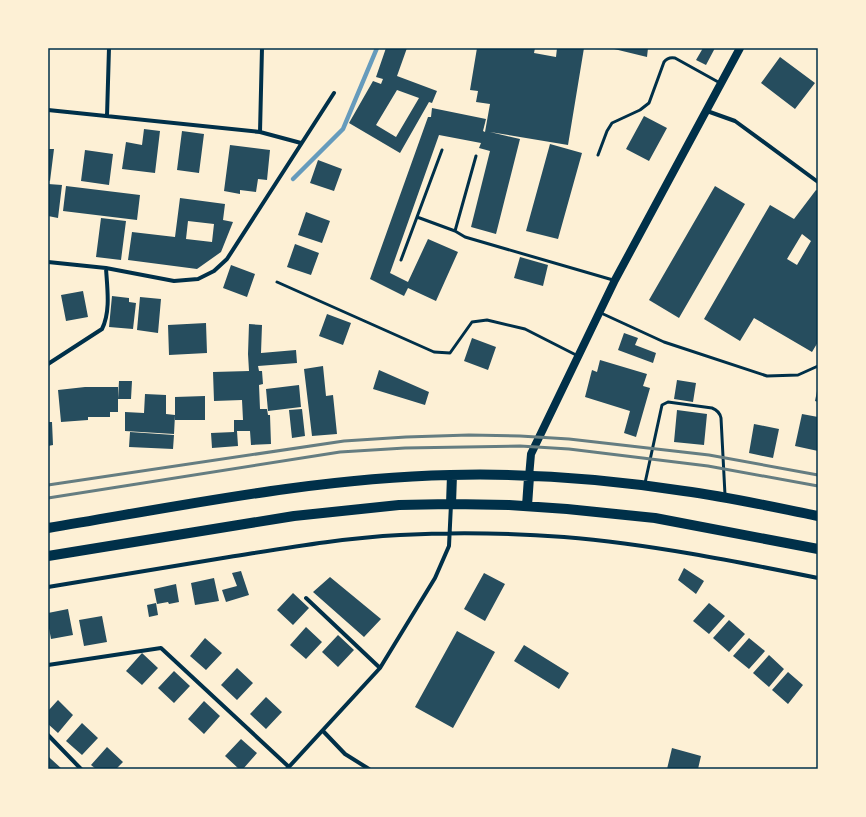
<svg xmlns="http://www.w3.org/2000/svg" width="866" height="817" viewBox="0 0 866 817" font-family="'Source Sans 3',sans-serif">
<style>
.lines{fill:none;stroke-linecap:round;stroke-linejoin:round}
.stream{stroke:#669bbc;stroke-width:4.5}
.building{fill:#264d5e;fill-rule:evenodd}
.service{stroke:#003049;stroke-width:3}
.minor{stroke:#003049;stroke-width:4}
.secondary{stroke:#003049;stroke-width:8}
.primary{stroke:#003049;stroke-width:10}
.rail{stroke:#657d81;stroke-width:3}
.neatline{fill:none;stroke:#003049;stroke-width:1.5}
</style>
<rect width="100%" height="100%" fill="#fdf0d5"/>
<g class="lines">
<path class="stream" d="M293 179 343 129 377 48"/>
</g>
<path class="building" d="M386 48H407L397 76 437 91 432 103 429 102 400 153 349 123 373 81 381 84 383 79 376 77ZM397 90 419 98 396 137 376 125Z
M477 48H535L534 53 556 57 557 48H584L568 145 490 132 520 139 496 234 471 227 490 151 479 148 481 143 439 135 390 273 408 282 428 239 458 252 436 301 408 288 404 296 370 279 428 117H431L432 108 486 119 483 131 485 132 490 104 476 102 478 91 470 90Z
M610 48H648L647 57Z
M703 48H715L706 65 696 60Z
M780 57 815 83 795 109 761 83Z
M644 116 667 128 649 161 626 149Z
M144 129 160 131 155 173 122 169 126 142 142 145Z
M182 131 204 134 199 173 177 170Z
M550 144 582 153 558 239 526 231Z
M230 145 270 150 267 180 258 179 256 192 240 190V194L224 191Z
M48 149H54L50 181 48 180Z
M85 150 113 154 109 185 81 181Z
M318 160 342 169 334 191 310 183Z
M48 184 62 185 58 218 48 216Z
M66 186 140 195 137 220 63 211Z
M715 186 745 204 679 318 649 300Z
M816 190 818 191V342L812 352 754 318 740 341 704 319 770 205 794 219ZM802 234 811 241 797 265 787 259Z
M180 198 225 204 223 220 233 222 221 252 197 269 128 260 132 232 175 237ZM188 221 214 224 212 242 186 239Z
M306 212 330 221 322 243 298 235Z
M101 218 126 221 121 260 96 257Z
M295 244 319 253 311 275 287 267Z
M520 257 548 265 543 286 514 278Z
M231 265 255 274 247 297 223 288Z
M83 291 88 317 66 321 61 295Z
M112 296 129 298V302L136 303 133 329 109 327Z
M140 297 161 299 158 333 137 330Z
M327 314 351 323 343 345 319 336Z
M206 323 207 353 169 355 168 325Z
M249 324 262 325 261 353 296 350 297 363 258 366 259 371H262L263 384 259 385 260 409H267L268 415H270L271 444 251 445 250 431H237L238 446 212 448 211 433 234 432V420H243L242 400 214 401 213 372 249 371 248 354Z
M624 333 638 338 635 345 656 353 653 363 618 350Z
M472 338 496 347 488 370 464 361Z
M600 360 647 374 643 386 650 388 636 437 624 433 630 411 585 397 592 370 597 372Z
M323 366 326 396 333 395 337 434 312 436 304 369Z
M379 370 429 392 425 405 373 389Z
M677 380 696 383 693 402 674 399Z
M119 381H132L131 399H118Z
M299 385 301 407 268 411 266 389Z
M85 387H118V412H110V417H88V420L61 422 58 390Z
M817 391H818V402L815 401Z
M145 394 166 395V414L175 415 174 434 125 431V412L144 413Z
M205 396V420H175V397Z
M302 409 305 436 292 438 289 410Z
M677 410 707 414 704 445 674 442Z
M802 414 818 417V451L795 446Z
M48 422H52L53 445 48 446Z
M754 424 779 429 773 458 749 453Z
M130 432 174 435 173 449 129 447Z
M684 568 704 581 696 594 678 580Z
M241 571 249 595 226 602 222 590 237 586 232 573Z
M484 573 505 584 485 621 464 609Z
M330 577 381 619 364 637 313 592Z
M214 578 219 601 195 605 191 583Z
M176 584 179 602 169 604 168 602 157 604 154 589Z
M293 593 309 608 293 625 277 610Z
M156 603 158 615 149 617 147 605Z
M709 603 725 616 709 634 693 621Z
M68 609 73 635 51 639 48 623V613Z
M102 616 107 642 84 646 79 620Z
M729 620 745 634 729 652 713 638Z
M306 627 322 642 306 659 290 645Z
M457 631 495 652 453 728 415 707Z
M338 635 354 650 338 667 322 652Z
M205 638 222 653 206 670 190 656Z
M749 638 765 651 749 669 733 656Z
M524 645 569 673 559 689 514 661Z
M142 653 158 668 142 685 126 671Z
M769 655 784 669 769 687 753 673Z
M237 668 253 683 237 700 221 685Z
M174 671 190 686 174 703 158 688Z
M788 672 803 685 788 704 772 690Z
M266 697 282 712 266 729 250 714Z
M58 700 73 715 58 733 48 724V711Z
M204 701 220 716 204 734 188 719Z
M82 723 98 738 82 755 66 741Z
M241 739 257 753 243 769H239L225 756Z
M107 747 123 762 116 769H96L91 765Z
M672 748 701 756 698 769H667Z
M48 756 51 759 62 769H48Z"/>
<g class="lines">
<path class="service" d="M598 155 607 131 612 123 640 110 649 103 664 62C667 58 670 57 675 58L720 83
M476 156 455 231 465 237 613 280
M417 217 442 150
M401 260 417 217 455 231
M277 282 434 352 450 353 472 322 487 320 525 329 578 356
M601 313 664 342 767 376 798 375 818 366
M645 483 662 405 668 402 712 408C717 410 720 413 721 418L725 495"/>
<path class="minor" d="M48 110 260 132 301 143
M707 111 735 121 818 182
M107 116 109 48
M260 132 262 48
M48 262 106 268 174 281 198 279 214 271 227 259 334 93
M48 364 102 329C111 311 107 287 106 268
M48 587C108 577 169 567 229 557 286 548 342 538 400 535 454 532 509 533 564 537 649 544 734 561 818 578
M306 598 380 668
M48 665 161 648 289 767
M323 731 345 754 369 769
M48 735 81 769
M287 769 380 668 435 578 449 546 451 504"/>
<path class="secondary" d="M529 477 531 454 615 280 740 48"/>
<path class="primary" d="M451 504 452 475
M527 506 529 477
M48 528C181 506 315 478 450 475 528 473 607 479 684 491 729 497 773 507 818 516
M48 556 294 516 399 505 451 504 509 505 567 509 655 518 818 549"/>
<path class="rail" d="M48 485 344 441 406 437 469 435 520 436 569 439 709 455 818 475
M48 498 340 452 405 448 520 446 569 449 708 466 818 486"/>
</g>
<rect width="866" height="817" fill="none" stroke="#fdf0d5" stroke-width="98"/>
<rect x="49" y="49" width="768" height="719" class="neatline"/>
</svg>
